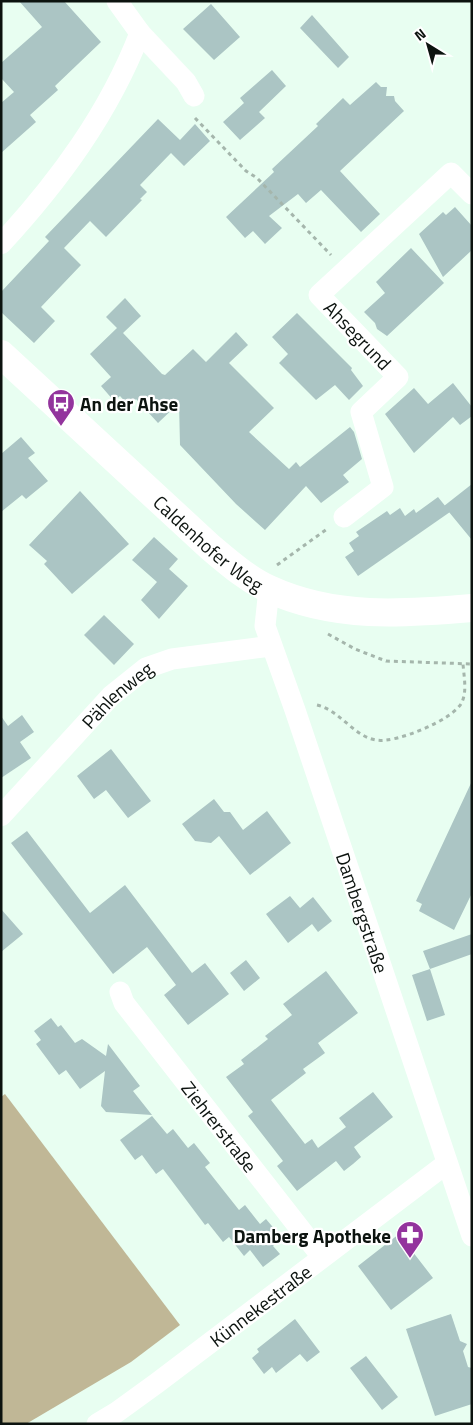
<svg xmlns="http://www.w3.org/2000/svg" width="473" height="1425" viewBox="0 0 473 1425" font-family="'Titillium Web',sans-serif">
<style>
.forest{fill:#c0b796}
.building{fill:#abc5c4}
.lines{fill:none;stroke-linecap:round;stroke-linejoin:round}
.path{stroke:#a5b6ac;stroke-width:3;stroke-dasharray:4 4;stroke-linecap:butt}
.street{stroke:#fff;stroke-width:21}
.secondary{stroke:#fff;stroke-width:28}
.labels{text-anchor:middle;dominant-baseline:central;stroke-width:4.5;stroke-linejoin:round;paint-order:stroke}
.street-label{font-size:19px;fill:#0c130f;stroke:#fff}
.poi-label{font-size:19px;font-weight:bold;fill:#0c130f;stroke:#fff;text-anchor:start}
</style>
<rect width="100%" height="100%" fill="#e8fef1"/>
<path class="forest" d="M5 1094 180 1325 131 1362 26 1424H1V1097Z"/>
<path class="building" d="M19 1H64L101 42 55 86 58 90 30 115 36 122 1 153V103L14 92 1 78V63L42 27Z
M211 4 240 37 214 60 183 29Z
M312 15 349 57 338 68 300 28Z
M272 70 286 86 259 112 265 118 240 140 223 122 244 103 240 98Z
M376 82 381 87H387L386 96H394L395 101 404 111 340 171 380 214 361 232 321 190 306 203 298 194 269 216 282 228 265 244 253 231 245 238 226 217 274 172 272 169 318 126 316 124 343 98 350 105Z
M158 119 180 140 195 124 210 141 184 166 171 153 140 185 147 192 140 199 142 200 106 237 90 221 64 248 81 265 41 307 55 321 34 343 1 312V292L49 241 45 237Z
M455 207 472 226V250L443 277 419 234 443 212 446 215Z
M411 248 444 283 387 336 377 329 375 323 364 312 385 293 376 282Z
M125 298 141 316 123 333 162 374 165 375 193 349 206 362 236 332 248 345 229 363 274 408 249 432 289 469 296 462 300 467 350 427 354 432 362 459 343 475 349 482 321 503 306 486 265 530 236 504 180 445 179 403 158 423 136 399 129 406 120 396 114 401 101 386 111 377 90 354 117 328 106 317Z
M297 313 352 368 351 370 363 386 349 400 335 385 316 400 279 363 288 354 272 337Z
M453 383 472 407V416L460 425 453 417 414 453 385 414 414 388 428 404Z
M21 437 35 453 28 458 48 481 26 499 22 495 1 512V454Z
M472 484V540L444 506Z
M80 491 129 544 72 594 44 564 47 561 29 545Z
M438 497 450 512 358 576 345 557 354 551 349 543 359 536 356 532 387 511 390 515 400 508 405 516 414 509 416 513Z
M154 537 178 559 169 569 188 586 159 619 141 600 157 582 132 560Z
M104 615 134 644 114 665 84 635Z
M22 715 34 732 20 742 31 758 1 778V716L8 726Z
M111 749 151 801 128 818 106 790 94 799 77 776Z
M472 781V893L454 930 419 911 422 904 416 901Z
M214 799 224 812H230L243 830 267 811 291 843 250 875 219 836 211 843 195 841 182 824Z
M27 831 90 913 125 885 192 973 205 963 229 994 188 1025 164 995 176 985 147 947 113 974 11 843Z
M290 896 300 908 313 897 332 921 318 932 312 924 288 943 266 914Z
M1 909 23 934 1 952Z
M472 934V954L430 969 423 951Z
M246 960 260 978 244 991 230 973Z
M430 969 445 1015 427 1021 412 975Z
M326 971 358 1013 318 1043 325 1053 303 1069 306 1073 271 1100 305 1144 312 1139 318 1148 346 1127 339 1118 373 1092 393 1117 354 1147 361 1157 353 1164 344 1171 336 1161 297 1191 277 1166 283 1161 248 1116 253 1112 226 1077 244 1064 241 1060 268 1039 265 1036 292 1015 283 1004Z
M51 1018 58 1027 61 1025 75 1043 82 1039 106 1056 108 1044 140 1086 133 1091 152 1115 106 1112 101 1106 105 1071 80 1089 66 1070 59 1075 36 1044 41 1040 34 1031Z
M152 1116 167 1134 173 1129 188 1148 194 1143 210 1163 205 1167 239 1210 245 1205 260 1224 266 1219 282 1238 273 1246 280 1254 263 1267 250 1250 244 1256 229 1237 223 1242 208 1223 205 1225 163 1169 156 1174 142 1155 135 1160 120 1140Z
M399 1234 433 1278 391 1310 358 1266Z
M451 1314 460 1341 467 1344 463 1351 468 1367 472 1368V1404L435 1416 406 1329Z
M295 1319 320 1352 307 1362 300 1354 276 1373 272 1367 264 1374 252 1358 259 1352 257 1349Z
M366 1356 398 1397 382 1410 350 1368Z"/>
<g class="lines">
<path class="path" d="M195 118 246 171 257 178 331 255
M277 565 327 529
M328 634 355 649 386 661 472 664
M317 705C341 711 353 736 376 740 394 744 454 720 462 702 467 691 464 677 463 664"/>
<g class="street">
<path d="M140 33 186 82 194 96"/>
<path d="M1 244C59 181 109 113 140 33L117 1"/>
<path d="M344 517 383 487 361 412 398 377 319 295 451 173 472 194"/>
<path id="s1" d="M269 589 265 626 295 710 472 1236"/>
<path id="s2" d="M1 816 111 696 146 668 172 659 271 646"/>
<path id="s3" d="M120 992 124 1003 322 1257"/>
<path id="s4" d="M97 1424 117 1412 157 1383 446 1164"/>
</g>
<path class="secondary" id="s5" d="M1 354 210 547C228 562 247 579 269 589 334 619 403 614 472 608"/>
</g>
<defs>
<symbol id="bus-pin" viewBox="-11 -11 22 30"><path d="M0 17L-7.5 6A9.5 9.5 0 1 1 7.5 6Z" fill="#93349d" stroke="#fff"/><path d="M-5-6H5V4H4V6H2V4H-2V6H-4V4H-5ZM-3.5-4V0h7V-4ZM-3.5 1.2v1.5H-2V1.2ZM2 1.2v1.5H3.5V1.2Z" fill="#fff"/></symbol>
<symbol id="pharmacy-pin" viewBox="-11 -11 22 30"><path d="M0 17L-7.5 6A9.5 9.5 0 1 1 7.5 6Z" fill="#93349d" stroke="#fff"/><path d="M-2-6h4v4h4v4h-4v4h-4v-4h-4v-4h4Z" fill="#fff"/></symbol>
</defs>
<g fill-rule="evenodd">
<use href="#bus-pin" x="45" y="387" width="32" height="43"/>
<use href="#pharmacy-pin" x="394" y="1219" width="32" height="43"/>
</g>
<g class="labels">
<g class="street-label">
<text transform="translate(358 335) rotate(46)">Ahsegrund</text>
<text stroke="none"><textPath href="#s5" startOffset="281">Caldenhofer Weg</textPath></text>
<text stroke="none"><textPath href="#s2" startOffset="168">Pählenweg</textPath></text>
<text stroke="none"><textPath href="#s1" startOffset="340">Dambergstraße</textPath></text>
<text stroke="none"><textPath href="#s3" startOffset="168">Ziehrerstraße</textPath></text>
<text stroke="none"><textPath href="#s4" startOffset="202">Künnekestraße</textPath></text>
</g>
<g class="poi-label">
<text x="80" y="403">An der Ahse</text>
<text x="391" y="1235" text-anchor="end">Damberg Apotheke</text>
</g>
</g>
<rect width="473" height="1425" fill="none" stroke="#0c130f" stroke-width="5"/>
<g transform="translate(428 45) rotate(323)" stroke="#ffffff" stroke-width="4" paint-order="stroke">
<path d="M0-4L9 19L0 12L-9 19Z" fill="#0c130f"/>
<text y="-8" font-size="14" font-weight="bold" text-anchor="middle" fill="#0c130f">N</text>
</g>
</svg>
